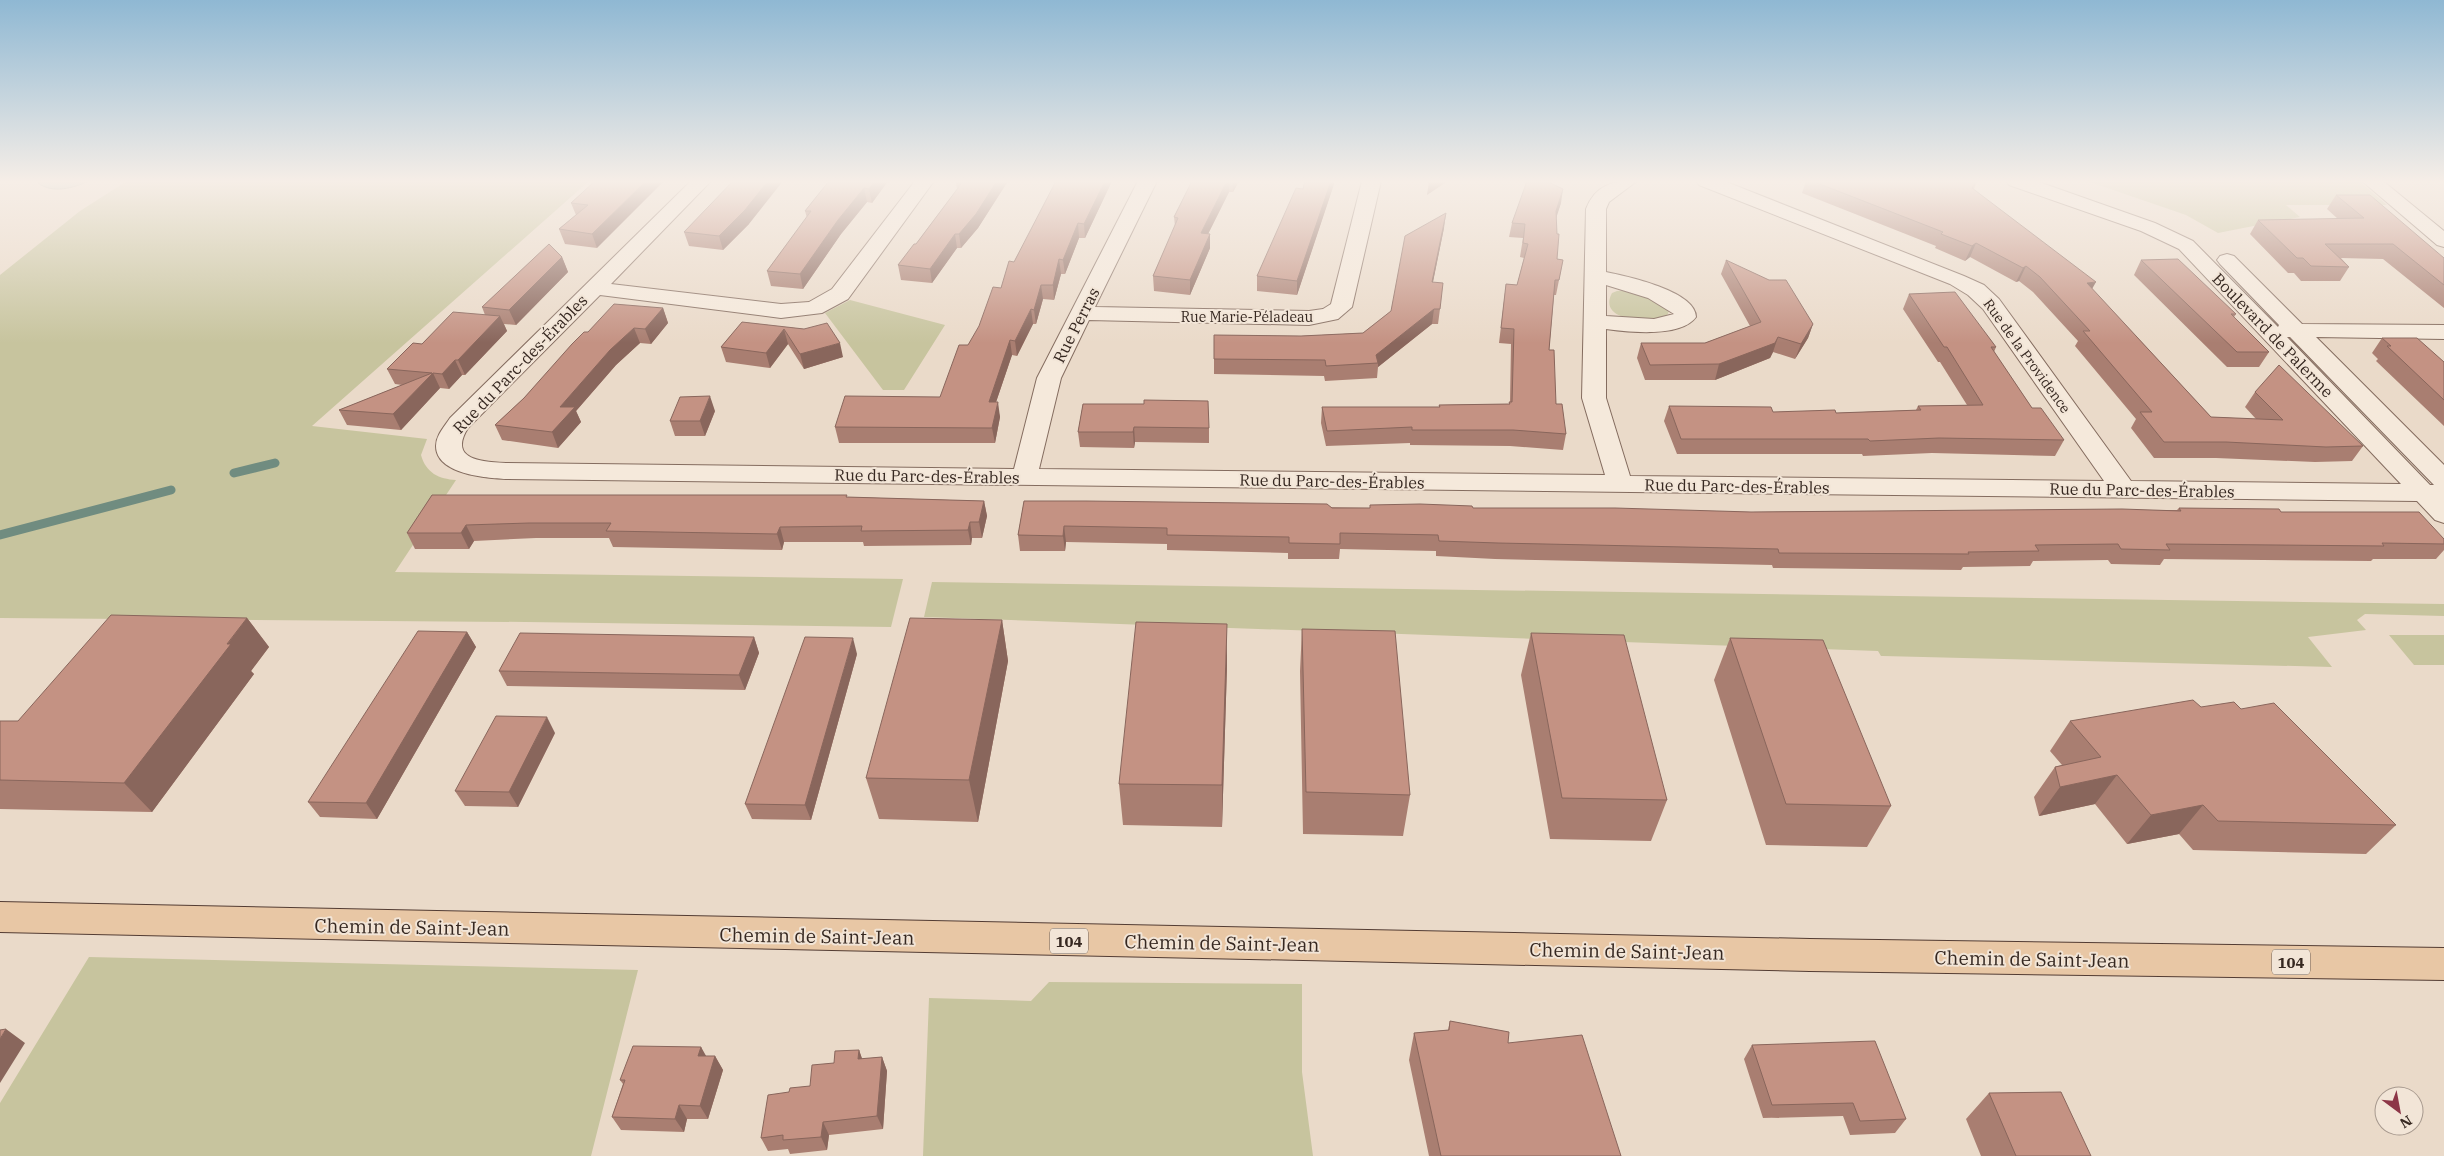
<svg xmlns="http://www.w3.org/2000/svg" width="2444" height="1156" viewBox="0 0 2444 1156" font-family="'IBM Plex Serif',serif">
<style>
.green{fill:#c7c49e}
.water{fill:#a9bfb4;stroke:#708c80}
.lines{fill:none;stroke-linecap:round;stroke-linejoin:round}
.stream{stroke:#708c80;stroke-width:9}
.minor-casing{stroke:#846c5f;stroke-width:2}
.primary-casing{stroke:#533c33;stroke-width:2}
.minor{fill:#f5e9db;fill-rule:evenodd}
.primary{fill:#e8c7a5;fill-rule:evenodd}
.wall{fill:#a97e71}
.shaded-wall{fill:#89665c}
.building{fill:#c49283;stroke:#89665c}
.labels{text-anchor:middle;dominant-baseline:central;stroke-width:4;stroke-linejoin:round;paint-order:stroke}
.far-street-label{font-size:14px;fill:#362821;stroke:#f2e5d7}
.shield{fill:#f2e5d7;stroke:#6e6158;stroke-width:1}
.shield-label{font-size:15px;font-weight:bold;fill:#362821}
.street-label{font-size:16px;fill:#362821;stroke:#f2e5d7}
.near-street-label{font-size:19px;fill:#362821;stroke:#f2e5d7}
</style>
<rect width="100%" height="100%" fill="#eadac9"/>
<path class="green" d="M127 181H589L312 426 427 439 421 455C426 473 439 479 456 480L395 572 903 579 891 627 526 622 0 618V275L80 211Z
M2087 181H2359L2387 205H2286L2300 217 2218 233 2186 215Z
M1617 291C1636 289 1654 300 1669 310L1668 314C1655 323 1596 323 1612 293Z
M850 300 945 325 904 390H883L825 313Z
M932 582 2444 604V616L2365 614 2357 620 2366 630 2308 637 2332 667 1883 656H1881L1878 651 924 617Z
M2389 635H2444V665H2414Z
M89 957 638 970 591 1156H0V1103Z
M1049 982 1302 984V1072L1313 1156H923L929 998 1031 1001Z"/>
<path class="water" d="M39 181H89C73 188 53 194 38 183Z"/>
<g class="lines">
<path class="stream" d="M234 473 275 463
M0 535 171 490"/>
<defs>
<path id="minor" d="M691 181H711L611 284 781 304 809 302 832 289 915 181H934L848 299 822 313 781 318 600 295 468 428C448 460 482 462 506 463L1014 469 1037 378 1138 181H1157L1095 307 1309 311 1323 309 1331 304 1362 181H1381L1352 307 1338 319 1309 325 1089 320 1061 378 1039 469 1605 475 1582 398 1586 209C1596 184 1613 181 1637 181L1609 202 1606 209V272C1626 276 1696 291 1696 317 1681 338 1628 332 1606 329V398L1630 476 2104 481 1983 309 1968 295 1950 284 1699 185 1697 181H1724L1964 276 1984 285 1999 299 2131 481 2401 484 2179 249 2141 231 2009 185 2007 181H2036L2155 223 2193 241 2278 327 2279 325 2220 264 2217 260 2220 256 2227 254 2234 256 2302 324 2444 325V339L2316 337 2444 465V523L2435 520 2417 501 506 479C486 478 436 474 436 446 436 435 445 426 450 418ZM1606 285 1648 298 1674 314 1654 319 1606 316ZM2287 337H2290L2434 485H2430Z
M2362 181H2383L2444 231V247L2437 245Z"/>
<path id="primary" d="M0 902 1810 939 2444 948V980L1810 971 0 932Z"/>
</defs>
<use href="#minor" class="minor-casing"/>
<use href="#primary" class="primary-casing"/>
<use href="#minor" class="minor"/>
<use href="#primary" class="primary"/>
</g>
<path class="wall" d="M595 181 597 248 565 244 559 229 576 215 571 203Z
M829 181H888L872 203 867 202 841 234 803 289 771 286 767 271 807 218 805 211Z
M1008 181 978 228 961 248H957L932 283 901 280 898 265 916 244 957 189 956 183Z
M1112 181 1085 238H1079L1065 274H1061L1054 300 1043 299 1036 324H1033L1017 356 1012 355 996 402 1000 417 995 443H839L835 427 940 397 1001 288 1014 262Z
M1192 181H1239L1233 192H1229L1208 234H1210V248L1190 295 1154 291 1153 276 1175 226 1174 217Z
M1305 181H1334V184L1297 295 1257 291V276L1303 189Z
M1806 181H1977L1974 189 2092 289 2211 417 2256 419 2245 407 2255 392 2363 446 2352 461 2315 462 2216 458H2154L2131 428 2136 419 2075 346 2078 341 2033 292 2019 281 2016 282 1970 257 1965 261 1935 248 1936 246 1802 193Z
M2336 195 2444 258V308L2383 259 2341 258 2349 267 2340 281H2301L2294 273H2288L2250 234 2258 220 2338 219 2327 209Z
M1561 203 1556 216 1557 259 1563 260 1556 295H1554L1549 350 1556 404 1566 434 1563 450 1510 446 1410 445V443L1326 446 1321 423 1322 407H1439V405L1509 404 1510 402 1511 344 1499 343 1506 284 1517 285 1524 258 1520 257 1523 238 1509 237 1512 223Z
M749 224 723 250 689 246 684 232Z
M1444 228 1433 282 1440 309 1438 324H1432L1378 367 1377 378 1325 381 1324 376 1214 374V335L1301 336 1363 333 1391 311Z
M562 257 568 272 516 325 504 324 507 331 465 375H462L449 389 440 388 401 430 347 425 339 410 402 385 395 384 387 369 422 344 485 315 482 307Z
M1726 260 1813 324 1808 338 1795 359 1773 352 1770 358 1715 380H1645L1637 358 1641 343H1705L1750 326 1721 274Z
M2141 260 2236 314 2234 317 2269 352 2259 367H2227L2134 275Z
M1909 294 1996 347 1994 352 2032 408 2064 440 2055 456 1932 453 1863 456 1862 454H1677L1664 421 1669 406 1773 412 1836 413 1916 410 1918 406 1967 405 1940 362H1938L1903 309Z
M663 308 668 323 651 344 640 343 616 365 576 411 581 422 558 448 502 440 495 425 524 398 588 332Z
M742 322 804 329 843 357 804 369 788 344 770 368 726 362 721 347Z
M2382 338 2444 362V426L2376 361 2378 359 2372 353Z
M1083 404 1209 428V443L1135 442 1134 448 1080 447 1078 432Z
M715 411 705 436H675L670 421Z
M432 495 847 497 984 501 987 516 982 538H972L971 545 864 546 863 542H784L782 550 613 547 609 538H536L474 541 469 549H415L407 533Z
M1024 501 1370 508V505L1473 508 1751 512 2177 510 2179 508 2281 512 2444 539V550L2436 559H2373L2371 561 2164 559 2160 565 2111 564 2108 560 2033 561 2030 566 1963 567 1961 570 1773 568 1772 565 1495 559 1436 556V551L1340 549 1339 559H1288V553L1167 550V544L1066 542 1065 551H1020L1018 535Z
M247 618 269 647 251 671 254 674 152 812 0 809V721H18Z
M1002 620 1008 661 978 822 879 819 866 778Z
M1302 629 1410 795 1403 836 1303 834 1300 671Z
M467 632 476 647 377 819 320 817 308 802Z
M1531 633 1667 800 1651 841 1550 839 1521 675Z
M754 637 759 653 745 690 507 686 499 671Z
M1730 638 1891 806 1867 847 1766 845 1714 680Z
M857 654 811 820 752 819 745 804Z
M1227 666 1222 827 1123 825 1119 784Z
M2201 707 2241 709 2396 825 2366 854 2193 850 2179 834 2127 844 2095 804 2039 816 2034 797 2055 767 2062 765 2050 751 2070 721Z
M555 733 518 807 465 806 455 791Z
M1450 1021 1508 1043 1621 1156H1429L1409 1060 1414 1033 1448 1030Z
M1752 1045 1906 1119 1895 1133 1850 1135 1843 1116 1763 1118 1744 1059Z
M701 1047 705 1056H715L723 1070 708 1119H687L684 1132 621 1130 612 1117 623 1084 620 1080Z
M859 1050 862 1059 882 1057 887 1071 883 1129 829 1135 827 1150 790 1154 788 1149 768 1151 761 1138 789 1092 810 1086 834 1063Z
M1989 1093 2091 1156H1981L1966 1119Z"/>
<path class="shaded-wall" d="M646 181H664L597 248 592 234Z
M768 181H783L749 224 723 250 719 236Z
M875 181H888L872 203 869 189Z
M997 181H1008L978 228 961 248 959 234Z
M1105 181H1112L1085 238 1084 224Z
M1227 181H1229V192L1201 248V233Z
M1233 181H1239L1233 192Z
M1331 181H1334V184L1297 295V281Z
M1429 181H1448L1427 195Z
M864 188 867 202 841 234 803 289 800 274 838 220Z
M1563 189 1561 203 1554 225 1556 211Z
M1446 213 1444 228 1430 296 1432 282Z
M1078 223 1079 238 1065 274 1063 260Z
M955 234 957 248 932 283 930 269Z
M1210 234V248L1190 295V280Z
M1976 243 1970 257 1965 261 1972 246Z
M562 257 568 272 516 325 509 310Z
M1059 259 1061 274 1054 300 1053 285Z
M2026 266 2019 281 2016 282 2023 268Z
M2096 282 2088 296 2087 283Z
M1041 285 1043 299 1036 324 1034 310Z
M663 308 668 323 651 344 645 329Z
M1031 309 1033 324 1017 356 1015 341Z
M1434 309 1432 324 1378 367V363L1376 355Z
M500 316 507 331 465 375 458 360Z
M1813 324 1808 338 1795 359 1801 344Z
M634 328 640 343 616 365 576 411 581 422 558 448 552 432 560 407 610 350Z
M784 329 788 344 770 368 766 353Z
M1778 337 1773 352 1770 358 1715 380 1719 364Z
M1010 340 1012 355 991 417 989 402Z
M840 343 843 357 804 369 800 354Z
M455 360 462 375 449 389 442 374Z
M433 373 440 388 401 430 393 414Z
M710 396 715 411 705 436 700 421Z
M998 402 1000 417 995 443 992 428Z
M1134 427 1135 442 1134 448 1133 432Z
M984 501 987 516 982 538 979 522Z
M970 522 972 538 971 545 968 530Z
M466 525 474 541 469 549 461 533Z
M1064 526 1066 542 1065 551 1063 536Z
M780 527 784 542 782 550 777 534Z
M247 618 269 647 251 671 254 674 152 812 124 783Z
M1002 620 1008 661 978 822 969 780Z
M1227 624V666L1222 827V785Z
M467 632 476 647 377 819 366 803Z
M754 637 759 653 745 690 739 675Z
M853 638 857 654 811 820 805 805Z
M547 717 555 733 518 807 509 792Z
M2117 775 2095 804 2039 816 2060 787Z
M2203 805 2179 834 2127 844 2151 815Z
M6 1029 25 1043 0 1083V1039Z
M701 1047 709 1061 698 1056Z
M859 1050 864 1064 858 1059Z
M715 1056 723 1070 708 1119 700 1106Z
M882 1057 887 1071 883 1129 877 1116Z
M679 1105 687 1119 684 1132 675 1119Z
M823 1122 829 1135 827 1150 821 1137Z"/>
<path class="building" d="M595 181H646L592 234 559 229 588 205 571 203Z
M733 181H768L745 210 719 236 684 232Z
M829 181H875L869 189 864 188 838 220 800 274 767 271 811 211H805Z
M957 181H997L976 214 959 234H955L930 269 898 265 914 244H916L961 184 956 183Z
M1056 181H1105L1084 224 1078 223 1063 260 1059 259 1053 285H1041L1034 310 1031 309 1015 341 1010 340 989 402H998L992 428 835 427 845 396 940 397 959 345H968L979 326 993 287 1001 288 1009 261 1014 262Z
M1192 181H1227L1201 233 1210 234 1190 280 1153 276 1178 218 1174 217Z
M1305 181H1331L1297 281 1257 276 1296 188 1303 189Z
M1527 181H1546L1563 189 1556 211 1557 234H1559L1557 259 1563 260 1559 280H1555L1549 350H1554L1556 404H1562L1566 434 1513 430H1412V427L1327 431 1322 407H1440L1439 405 1510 404 1509 402H1512L1514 329 1501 328 1506 284 1517 285 1528 244 1523 243 1525 224 1512 223Z
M1812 181H1976L1972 188 2096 282 2087 283 2211 417 2283 420 2255 392 2279 365 2363 446 2326 447 2226 442H2164L2140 412H2152L2083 331H2090L2040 277 2026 266 2023 268 1976 243 1972 246 1941 234 1943 232Z
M2336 195H2370L2444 258V285L2393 244H2325L2349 267 2311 266 2303 258H2297L2258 220 2364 218Z
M1446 213 1432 282 1443 283 1440 309H1434L1376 355 1378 363 1326 366 1325 360 1214 359V335L1301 336 1363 333 1391 311 1405 236Z
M549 244 562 257 509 310 482 307Z
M2178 259 2236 314H2231L2269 352H2237L2141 260Z
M1726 260 1769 280H1786L1813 324 1801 344 1778 337 1775 343 1719 364 1650 365 1641 343H1705L1761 322Z
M1955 292 1996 347H1991L2032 408H2041L2064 440 1939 438 1870 441 1868 439H1681L1669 406 1771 407 1773 412 1835 410 1836 413 1921 410 1918 406 1983 405 1947 347H1944L1909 294Z
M614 304 663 308 645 329 634 328 610 350 560 407H575L552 432 495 425 524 398 572 344 584 332H588Z
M453 312 500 316 458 360H455L442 374 433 373 393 414 339 410 432 373 387 369 413 343 422 344Z
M742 322 804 329 827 323 840 343 800 354 784 329 766 353 721 347Z
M2382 338H2417L2444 362V400L2387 346H2391Z
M710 396 700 421H670L680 397Z
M1144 400 1208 401 1209 428 1134 427 1133 432H1078L1083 404H1144Z
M432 495H847L846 497 984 501 979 522H970L968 530 861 531 862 526 780 527 777 534 606 531 611 523H529L466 525 461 533H407Z
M1024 501H1086L1327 504 1332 508H1370V505L1420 504 1472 506 1473 508H1615L1751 512 2122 509 2181 511 2179 508 2279 509 2281 512H2419L2444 539V544L2382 543 2384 546 2166 544 2170 550 2121 549 2118 544 2035 545 2039 551 1968 552 1969 554 1779 553 1778 549 1498 543 1439 541 1438 535 1340 533V544L1289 543V537L1167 535V528L1064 526 1063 536 1018 535Z
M111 615 247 618 227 644H231L124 783 0 780V721H18Z
M910 618 1002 620 969 780 866 778Z
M1136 622 1227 624 1222 785 1119 784Z
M1302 629 1395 631 1410 795 1306 792Z
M418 631 467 632 366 803 308 802Z
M520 633 754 637 739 675 499 671Z
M1531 633 1624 635 1667 800 1562 798Z
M805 637 853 638 805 805 745 804Z
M1730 638 1823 640 1891 806 1786 804Z
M2193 700 2201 707 2234 702 2241 709 2274 703 2396 825 2218 821 2203 805 2151 815 2117 775 2060 787 2055 767 2101 757 2070 721Z
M496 716 547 717 509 792 455 791Z
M1450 1021 1509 1032 1508 1043 1582 1035 1621 1156H1441L1414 1033 1449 1030Z
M6 1029 0 1039V1030Z
M1875 1041 1906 1119 1860 1121 1853 1103 1772 1105 1752 1045Z
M633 1046 701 1047 698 1056H715L700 1106 679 1105 675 1119 612 1117 625 1080H620Z
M859 1050 858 1059 882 1057 877 1116 823 1122 821 1137 783 1140V1135L761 1138 768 1095 789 1092 790 1088 810 1086 812 1065 834 1063 835 1051Z
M2061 1092 2091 1156H2016L1989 1093Z"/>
<linearGradient id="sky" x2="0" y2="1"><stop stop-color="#8fb8d3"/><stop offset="0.53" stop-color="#f6eee7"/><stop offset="1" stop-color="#f6eee7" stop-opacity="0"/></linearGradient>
<rect width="2444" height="343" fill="url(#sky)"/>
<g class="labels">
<g class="far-street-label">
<text x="1247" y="317">Rue Marie-Péladeau</text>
<text transform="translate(2027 356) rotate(54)">Rue de la Providence</text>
</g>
<g class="shield">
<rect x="1050" y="928.5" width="38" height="25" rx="4"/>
<rect x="2272" y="949.5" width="38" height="25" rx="4"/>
</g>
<g class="shield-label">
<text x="1069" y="941">104</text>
<text x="2291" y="962">104</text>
</g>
<g class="street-label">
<text transform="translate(1076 325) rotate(-63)">Rue Perras</text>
<text transform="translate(2273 335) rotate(46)">Boulevard de Palerme</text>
<text transform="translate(520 364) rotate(-46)">Rue du Parc-des-Érables</text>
<text transform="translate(927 476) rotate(1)">Rue du Parc-des-Érables</text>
<text transform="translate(1332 481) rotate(1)">Rue du Parc-des-Érables</text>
<text transform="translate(1737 486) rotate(1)">Rue du Parc-des-Érables</text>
<text transform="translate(2142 490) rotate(1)">Rue du Parc-des-Érables</text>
</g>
<g class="near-street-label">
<text transform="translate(412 927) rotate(1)">Chemin de Saint-Jean</text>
<text transform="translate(817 936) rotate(1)">Chemin de Saint-Jean</text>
<text transform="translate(1222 943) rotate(1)">Chemin de Saint-Jean</text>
<text transform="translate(1627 951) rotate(1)">Chemin de Saint-Jean</text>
<text transform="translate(2032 959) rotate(1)">Chemin de Saint-Jean</text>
</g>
</g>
<g transform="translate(2399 1111) rotate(148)"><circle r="24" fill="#f2e5d7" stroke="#a7998e"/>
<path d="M0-4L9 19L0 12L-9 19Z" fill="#8d3647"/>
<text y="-8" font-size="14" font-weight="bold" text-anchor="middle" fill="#362821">N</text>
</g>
</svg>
